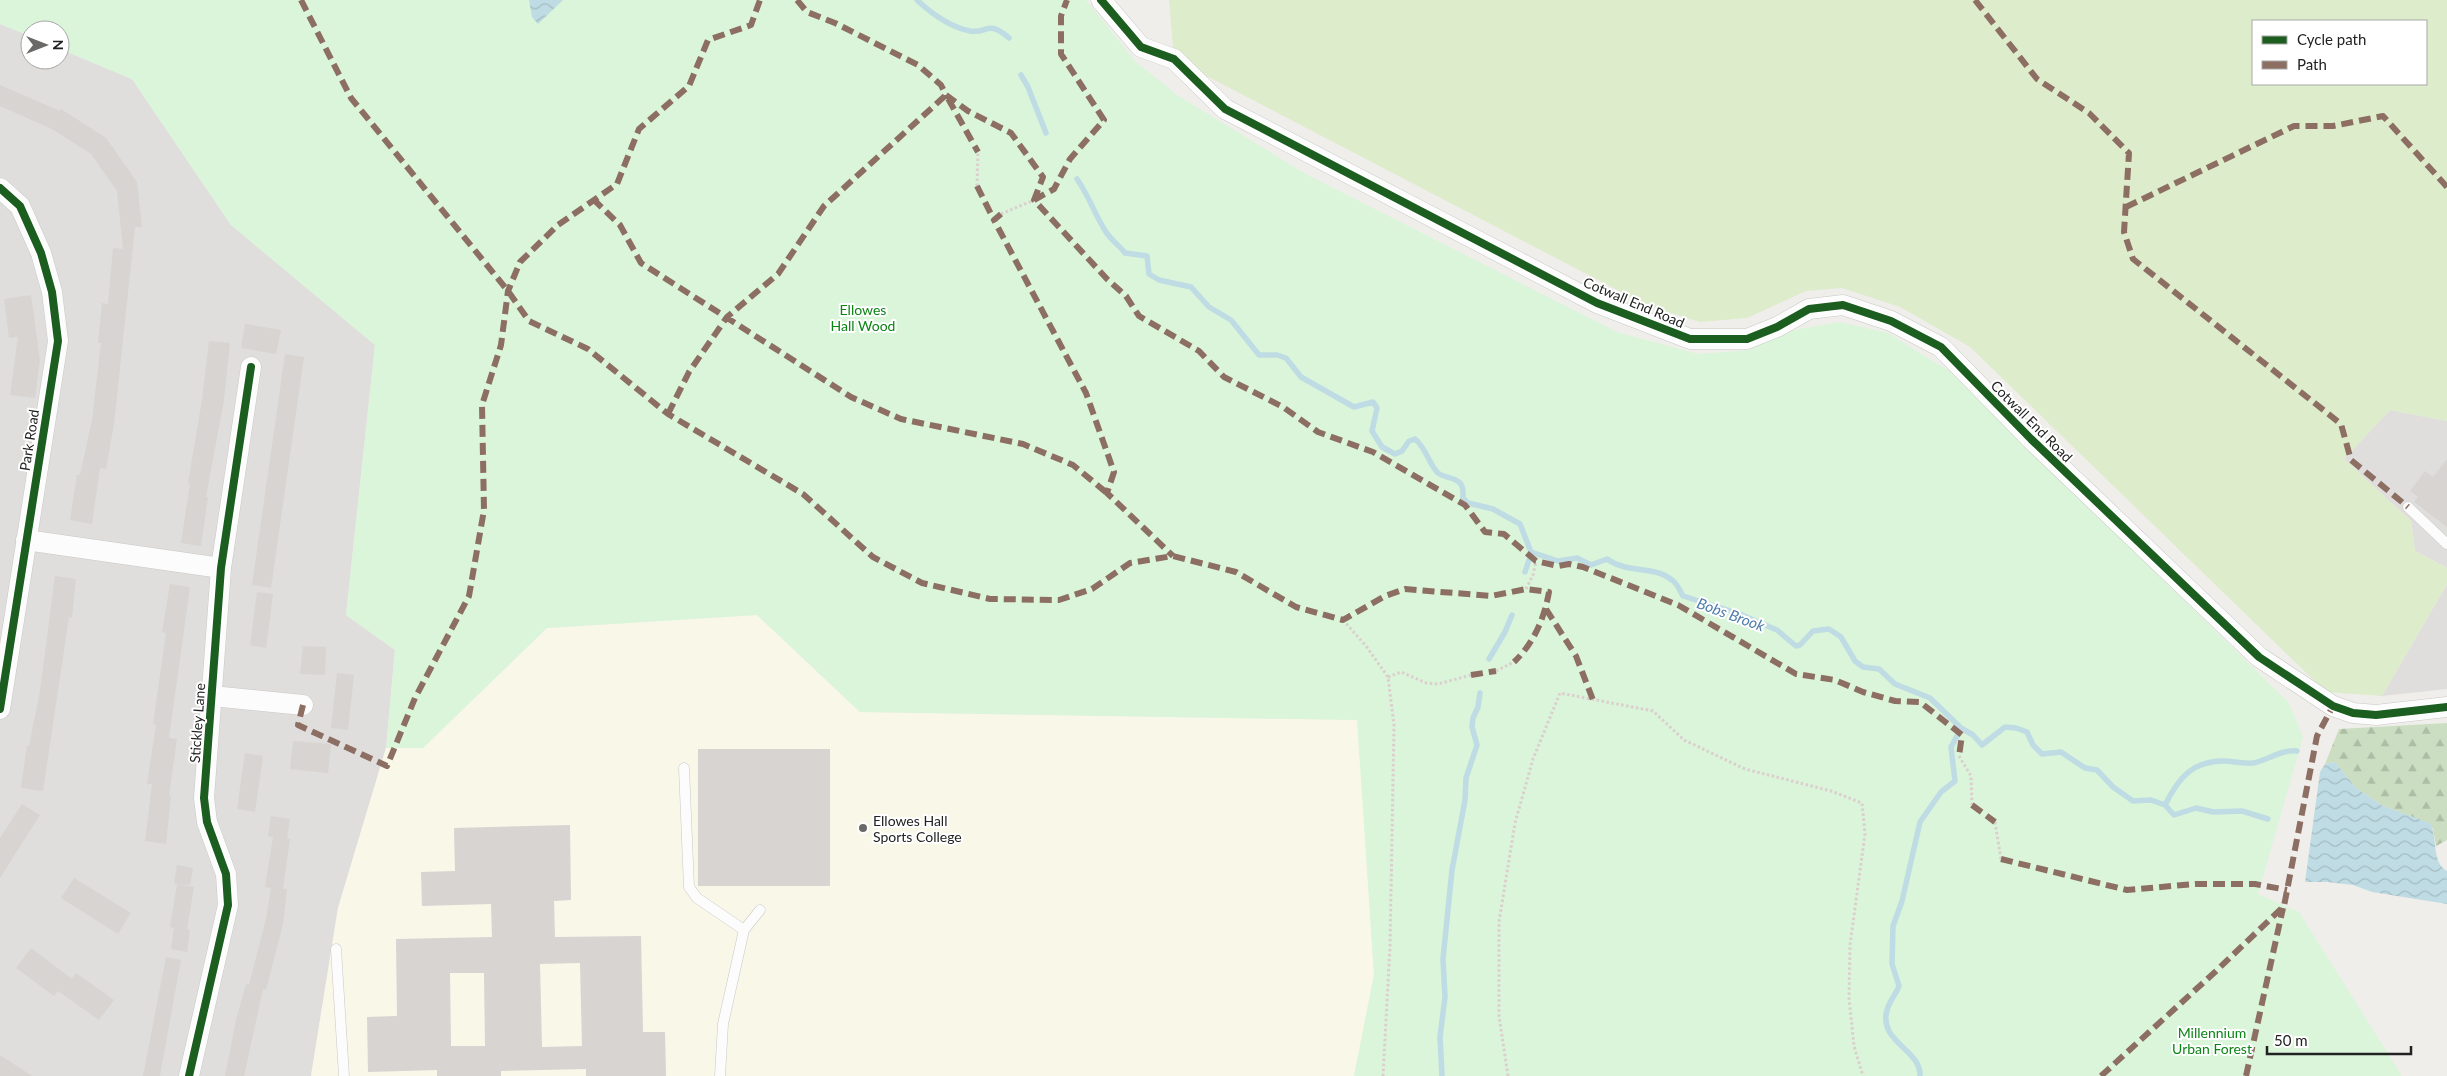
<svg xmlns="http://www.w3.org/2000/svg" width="2447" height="1076" viewBox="0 0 2447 1076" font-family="Lato,sans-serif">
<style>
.residential{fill:#dfdedc}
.education{fill:#f8f7e8}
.grass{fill:#ddeccb;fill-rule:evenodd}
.forest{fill:url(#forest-firs)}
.park{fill:#daf5da}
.water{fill:url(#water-waves)}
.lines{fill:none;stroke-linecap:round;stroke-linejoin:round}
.stream{stroke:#bfdbe3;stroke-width:5.5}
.building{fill:#d7d4d2;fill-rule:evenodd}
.service-casing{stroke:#c9c8c7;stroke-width:11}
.minor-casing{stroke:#c9c8c7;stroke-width:21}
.path{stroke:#dccecd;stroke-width:3;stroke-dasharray:2.5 2.5;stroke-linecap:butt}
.service{stroke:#fdfcfc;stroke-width:10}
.minor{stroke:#fdfcfc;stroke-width:20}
.quiet{stroke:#8d6e63;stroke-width:6;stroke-dasharray:12 6;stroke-linecap:butt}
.cycleway-casing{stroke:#fff;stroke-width:11}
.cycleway{stroke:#1b5e20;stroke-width:8}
.poi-dot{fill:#6a6968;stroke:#fff;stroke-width:2}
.labels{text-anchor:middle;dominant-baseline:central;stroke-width:4;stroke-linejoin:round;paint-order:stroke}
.street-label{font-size:14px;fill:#222;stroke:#fff}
.park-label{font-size:14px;fill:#0c8416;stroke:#fff}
.poi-label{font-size:14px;fill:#222;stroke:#fff;text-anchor:start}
.water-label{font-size:15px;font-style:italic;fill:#4a7aab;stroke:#fff}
</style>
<defs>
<pattern id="forest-firs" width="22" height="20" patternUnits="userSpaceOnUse" patternTransform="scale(1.25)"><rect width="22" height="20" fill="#cbdec1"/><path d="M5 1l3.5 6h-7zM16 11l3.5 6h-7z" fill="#aebea6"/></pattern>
<pattern id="water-waves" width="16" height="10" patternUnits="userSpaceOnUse" patternTransform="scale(1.25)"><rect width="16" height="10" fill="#bfdbe3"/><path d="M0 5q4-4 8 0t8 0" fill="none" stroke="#a4bcc2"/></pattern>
</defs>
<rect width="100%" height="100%" fill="#f0eeeb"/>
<path class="residential" d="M0 24 30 36V60H60V49L132 79 231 225 375 345 346 615 395 650 386 748 338 908 311 1076H0Z
M2390 410 2447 421V568L2415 551 2411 521 2344 459Z
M2447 584V689L2382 696Z"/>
<path class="education" d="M757 615 860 712 1358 720 1374 975 1354 1076H311L338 908 386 748H423L547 628Z"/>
<path class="grass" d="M1169 0H2447V421L2390 410 2344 459 2411 521 2415 551 2447 568V584L2382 696 2326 692 1970 347 1900 307 1842 288 1806 291 1747 318 1700 322 1646 305 1174 59ZM2253 21H2426V84H2253Z"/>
<path class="forest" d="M2447 723V840L2436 846 2433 829 2429 823 2383 806 2356 788 2335 762 2325 764 2339 729Z"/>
<path class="park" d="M0 0H1086L1136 62 1177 95 1304 173 1617 332 1698 354 1749 350 1794 330 1839 322 1888 333 1949 371 2289 703 2303 737 2258 894 2299 912 2402 1076H1354L1374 975 1357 720 860 712 757 615 547 628 423 748H386L395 650 346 615 375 345 231 225 132 79 60 49V30H30V36L0 24Z"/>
<path class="water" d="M529 0H563L538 24 532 17Z
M2335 762 2356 788 2383 806 2430 823C2438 837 2431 862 2447 871V904L2372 892 2353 885 2327 882H2305L2320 772 2325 764Z"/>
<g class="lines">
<path class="stream" d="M917 0C932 14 950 27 970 31 988 34 987 19 1009 38
M1021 75 1028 87 1046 133
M1077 179C1089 196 1095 215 1106 232 1111 240 1119 245 1125 253L1147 256 1149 274 1159 280 1191 287 1209 307 1231 320 1259 355H1277L1286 358 1301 377 1354 407 1373 402 1377 408 1372 431 1382 447 1395 454 1402 451 1409 441 1415 439C1427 449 1428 463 1438 473 1444 478 1455 477 1460 483 1464 487 1463 493 1463 498L1468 503 1493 509 1520 524 1531 552 1558 561 1577 558 1591 565 1607 559C1628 574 1653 565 1672 580 1677 583 1680 591 1683 596L1737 613 1777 630 1796 646 1800 645 1813 631 1829 629 1841 637 1855 661 1863 667 1879 669 1895 684 1930 698 1961 728 1973 735 1982 745 2005 727 2016 728 2027 732 2033 745 2042 754 2061 752 2085 768 2097 770 2113 787 2133 801 2151 800 2165 805
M1525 572 1529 560
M1489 659 1505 632 1512 615
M2165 805C2179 777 2193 760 2226 761 2235 762 2245 764 2253 763 2268 760 2282 749 2297 751
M2165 805 2174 815 2196 808 2213 812 2242 811 2268 819
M1442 1076 1440 1037 1445 997 1443 959 1452 870 1465 800 1466 778 1477 745 1472 727 1473 718 1478 707 1480 693
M1920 1076C1921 1049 1878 1042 1887 1010 1889 1002 1896 994 1899 986L1892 964 1893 926 1902 901 1920 822 1941 792 1955 781 1951 747 1957 736"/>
</g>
<path class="building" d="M0 85 60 111 61 109 106 138 137 182 142 227H135L114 424 106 469 100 468 92 524 70 520 77 475H80L92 420 101 343H98L102 303 108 304 113 248 123 249 117 191 91 154 52 129 0 106Z
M31 295 40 360 35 398 10 395 18 337 9 338 4 299Z
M245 324 281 330 276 354 241 348Z
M209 341 230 343 224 400 206 497H208L201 546 181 543 190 484 188 483 202 400Z
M285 354 304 357 271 588 252 585Z
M2447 459V527L2414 502 2418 497 2410 491 2425 471 2433 477Z
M55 576 76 579 72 618 69 617 43 791 21 788 27 745 29 746 40 691Z
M170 584 190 587 169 738 177 739 169 795 171 796 166 844 145 841 152 784H147L156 725 153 724 166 633 162 632Z
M257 592 273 594 266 648 250 645Z
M303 646 326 647 325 675 300 674Z
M337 673 354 675 348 730 331 728Z
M293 741 331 744 328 773 290 769Z
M698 749H830V886H698Z
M245 753 263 756 255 812 237 809Z
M22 804 40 815 0 878V838Z
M271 816 290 819 287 839H290L283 889H287L283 924 266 990 263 989 244 1076H225L236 1020 246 984 249 985 266 919 271 888 265 887 273 837 268 836Z
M570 825 571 900 554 901 555 937 641 936 643 1032H665L666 1076H586V1069L501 1071V1076H437V1070L368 1072 367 1017 397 1016 396 939 492 937 491 904 422 906 421 872 455 871 454 828ZM580 963 582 1046 542 1047 540 964ZM450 973H484L485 1046H451Z
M177 865 193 868 190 885 178 884 194 887 187 929 190 930 187 952 171 949 174 928 170 927 177 884 174 883Z
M74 878 131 913 118 934 61 898Z
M31 948 72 979 76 973 114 1000 99 1020 58 991 54 996 16 968Z
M166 957 181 960 166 1042 160 1076H143Z
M0 1055 32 1076H0Z"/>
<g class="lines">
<defs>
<path id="service" d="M2408 507 2447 544
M684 768 689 887 697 898 744 930
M336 949 344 1076
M720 1076 723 1024 744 930 760 910"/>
<path id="minor" d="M1101 0 1141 47 1174 59 1225 109 1597 303 1690 339H1747L1777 327 1809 309 1843 305 1891 321 1941 347 2031 439 2259 657 2333 706 2353 713 2376 715 2447 707
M0 188 20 206 41 253 52 292 58 341 0 709
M26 540 221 568
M212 696 303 705
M189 1076 228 905 226 874 207 822 204 798 221 568 251 367"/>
</defs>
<use href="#service" class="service-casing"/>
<use href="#minor" class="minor-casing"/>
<path class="path" d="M977 186 978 152
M1001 214 1034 200
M1526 589 1533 575 1536 561
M1343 620 1366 646 1388 677 1394 725 1390 947 1383 1076
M1496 671 1514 662
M1388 677 1401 672 1426 683 1438 684 1471 675
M1959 756 1971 776 1972 805
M1995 822 2001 859
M1508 1076 1499 1016V922L1515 823 1533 759 1560 693 1653 711 1684 740 1745 769 1831 791 1862 803 1865 834 1850 945 1849 998 1854 1046 1863 1076"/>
<use href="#service" class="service"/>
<use href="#minor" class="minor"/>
<path class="quiet" d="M301 0 351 98 508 291 529 321 588 349 668 414 803 494 873 557 922 583 990 599 1059 600 1092 589 1130 563 1173 556 1236 572 1296 607 1343 620 1385 596 1405 589 1491 596 1526 589 1549 592C1544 619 1534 643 1514 662
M797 0 807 12 835 23 918 65 941 85 946 95 968 111 1011 133 1043 177 1034 200 1107 279 1126 296 1139 316 1199 351 1224 377 1283 407 1318 432 1373 452 1465 505 1485 532 1504 534 1536 561 1558 566 1569 564 1583 567 1678 605 1796 674 1835 680 1863 692 1895 701 1920 702 1962 735 1959 756
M1975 0 2037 79 2089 113 2129 153 2124 232 2133 259 2341 424 2351 460 2408 507
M977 186 994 220
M593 199 620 225 641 263 851 397 901 419 1023 444 1073 465 1107 493
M1034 200 1054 189 1070 159 1104 120 1061 54V16L1067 0
M2126 207 2294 126H2333L2383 116 2447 187
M1001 214 994 220 1086 393 1114 472 1107 493 1173 556
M668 414 689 372 727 317 778 274 824 206 946 95 978 152
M1546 609 1576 656 1593 700
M1471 675 1496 671
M303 705 298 725 387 766 415 698 469 596 484 510 482 405 501 345 508 291 520 262 558 225 617 184 639 129 689 86 708 40 751 25 760 0
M1972 805 1995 822
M2001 859 2127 890 2195 884H2255L2287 890
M2101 1076 2215 972 2284 906 2317 736 2333 706
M2246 1076 2283 908"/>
<defs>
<path id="cycleway" d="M1101 0 1141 47 1174 59 1225 109 1597 303 1690 339H1747L1777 327 1809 309 1843 305 1891 321 1941 347 2031 439 2259 657 2333 706 2353 713 2376 715 2447 707
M0 188 20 206 41 253 52 292 58 341 0 709
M189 1076 228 905 226 874 207 822 204 798 221 568 251 367"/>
</defs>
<use href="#cycleway" class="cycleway-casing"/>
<use href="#cycleway" class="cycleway"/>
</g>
<circle class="poi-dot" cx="863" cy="828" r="5"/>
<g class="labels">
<g class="street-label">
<text transform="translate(1634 302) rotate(23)">Cotwall End Road</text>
<text transform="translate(2032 421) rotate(45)">Cotwall End Road</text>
<text transform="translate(29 440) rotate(-81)">Park Road</text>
<text transform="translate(197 723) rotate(-86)">Stickley Lane</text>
</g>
<g class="park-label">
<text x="863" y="309">Ellowes<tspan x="863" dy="16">Hall Wood</tspan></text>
<text x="2212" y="1032">Millennium<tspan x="2212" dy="16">Urban Forest</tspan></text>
</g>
<g class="poi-label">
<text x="873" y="820">Ellowes Hall<tspan x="873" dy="16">Sports College</tspan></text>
</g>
<g class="water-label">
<text transform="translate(1731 614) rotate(20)">Bobs Brook</text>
</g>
</g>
<rect x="2252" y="20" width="175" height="65" fill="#ffffff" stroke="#a7a7a7"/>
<rect x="2262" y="36" width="25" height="8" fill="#1b5e20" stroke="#a7a7a7"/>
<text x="2297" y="45" font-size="15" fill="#222222">Cycle path</text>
<rect x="2262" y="61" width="25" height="8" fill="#8d6e63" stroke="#a7a7a7"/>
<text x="2297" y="70" font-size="15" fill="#222222">Path</text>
<g transform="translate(45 45) rotate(90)"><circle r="24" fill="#ffffff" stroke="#a7a7a7"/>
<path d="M0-4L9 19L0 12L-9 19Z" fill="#6a6968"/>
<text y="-8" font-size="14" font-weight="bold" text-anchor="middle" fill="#222222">N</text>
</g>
<path d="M2267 1046v8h144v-8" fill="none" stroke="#222222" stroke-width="2.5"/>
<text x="2274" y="1046" font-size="15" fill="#222222" stroke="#ffffff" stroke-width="4" paint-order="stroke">50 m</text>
</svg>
